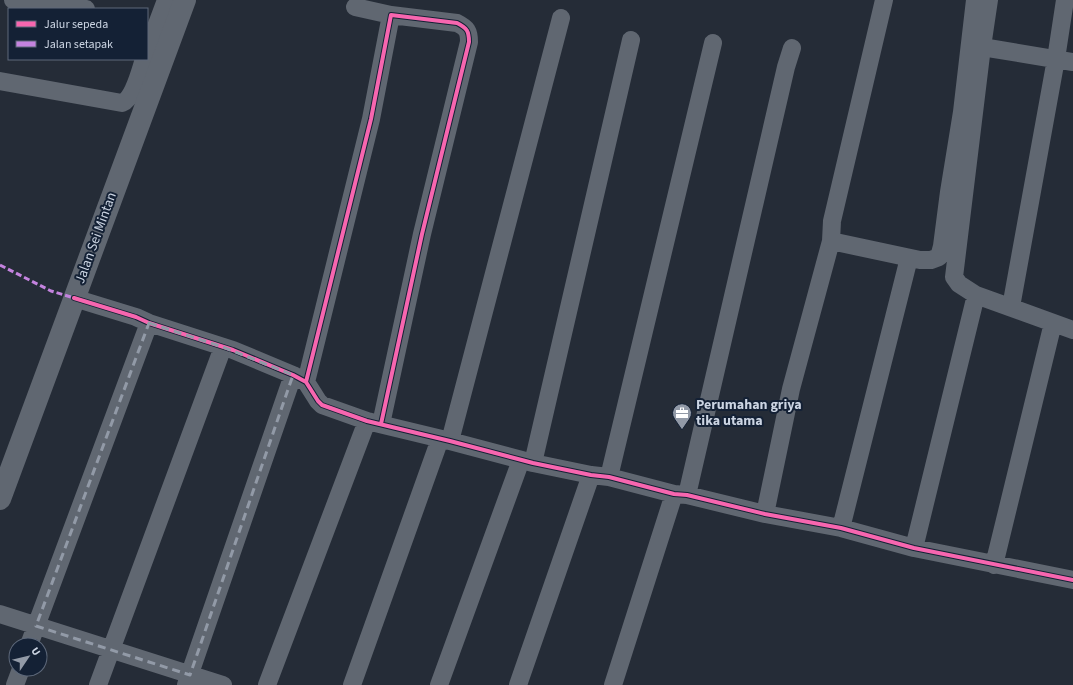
<svg xmlns="http://www.w3.org/2000/svg" width="1073" height="685" viewBox="0 0 1073 685" font-family="'Source Sans 3',sans-serif">
<style>
.lines{fill:none;stroke-linecap:round;stroke-linejoin:round}
.minor{stroke:#606771;stroke-width:18}
.tertiary{stroke:#606771;stroke-width:22}
.quiet{stroke:#c483df;stroke-width:3;stroke-dasharray:6 3;stroke-linecap:butt}
.cycleway-casing{stroke:#142135;stroke-width:6}
.cycleway{stroke:#f766af;stroke-width:4}
.marked{fill:none;stroke:#929aa7;stroke-width:3;stroke-dasharray:8 5;stroke-linejoin:round}
.labels{text-anchor:middle;dominant-baseline:central;stroke-width:4;stroke-linejoin:round;paint-order:stroke}
.street-label{font-size:14px;fill:#ccd5e3;stroke:#142135}
.poi-label{font-size:14px;font-weight:bold;fill:#ccd5e3;stroke:#142135;text-anchor:start}
</style>
<rect width="100%" height="100%" fill="#252c37"/>
<g class="lines">
<path class="minor" d="M13 0 86 9
M989 0 982 47 954 277 959 284 976 295 1073 330
M355 7 391 15
M982 47 1073 62
M147 51 166 0
M0 81 122 103C134 98 140 71 144 59
M831 241 920 260H931L939 257 942 246 949 192 962 112 975 0
M74 298 136 317 149 323 233 350 293 375 306 382 318 401 322 405 367 421 450 441 533 463 591 475 609 477 674 494 687 495 765 514 841 528 914 548 1073 580
M1011 307 1056 59 1065 0
M306 382 371 119 391 15 457 23C467 28 469 31 469 42L422 234 381 424
M450 441 561 18
M533 463 631 40
M609 477 713 43
M687 495 786 67 792 48
M765 514 791 389 831 241 832 221 884 0
M841 528 909 258
M914 548 976 295
M994 565 1053 323
M0 614 223 685
M29 645 149 323
M15 685 21 669
M98 685 223 347
M186 685 293 375
M267 685 367 421
M352 685 440 439
M439 685 521 460
M518 685 591 475
M613 685 674 494"/>
<path class="tertiary" d="M0 499 185 0"/>
<path class="quiet" d="M0 265 51 291 74 298"/>
<defs>
<path id="cycleway" d="M74 298 136 317 149 323 233 350 293 375 306 382 318 401 322 405 367 421 450 441 533 463 591 475 609 477 674 494 687 495 765 514 841 528 914 548 1073 580
M306 382 371 119 391 15 457 23C467 28 469 31 469 42L422 234 381 424"/>
</defs>
<use href="#cycleway" class="cycleway-casing"/>
<use href="#cycleway" class="cycleway"/>
</g>
<path class="marked" d="M149 323 223 347 293 375 190 675 36 626Z"/>
<defs>
<symbol id="office-pin" viewBox="-11 -11 22 30"><path d="M0 17L-7.5 6A9.5 9.5 0 1 1 7.5 6Z" fill="#929aa7" stroke="#142135"/><path d="M-6-3h4V-5.5h4V-3h4V5H-6ZM-1-4.5V-3h2v-1.5ZM-6 0V1H6V0Z" fill="#fff"/></symbol>
</defs>
<g fill-rule="evenodd">
<use href="#office-pin" x="671" y="402" width="22" height="30"/>
</g>
<g class="labels">
<g class="street-label">
<text transform="translate(96 238) rotate(-70)">Jalan Sei Mintan</text>
</g>
<g class="poi-label">
<text x="696" y="405">Perumahan griya<tspan x="696" dy="16">tika utama</tspan></text>
</g>
</g>
<rect x="8" y="8" width="140" height="52" fill="#142135" stroke="#5e697b"/>
<rect x="16" y="21" width="20" height="6" fill="#f766af" stroke="#5e697b"/>
<text x="44" y="28" font-size="12" fill="#ccd5e3">Jalur sepeda</text>
<rect x="16" y="41" width="20" height="6" fill="#c483df" stroke="#5e697b"/>
<text x="44" y="48" font-size="12" fill="#ccd5e3">Jalan setapak</text>
<g transform="translate(28 657) rotate(55)"><circle r="19" fill="#142135" stroke="#5e697b"/>
<path d="M0-3L7 15L0 10L-7 15Z" fill="#929aa7"/>
<text y="-6" font-size="11" font-weight="bold" text-anchor="middle" fill="#ccd5e3">U</text>
</g>
</svg>
